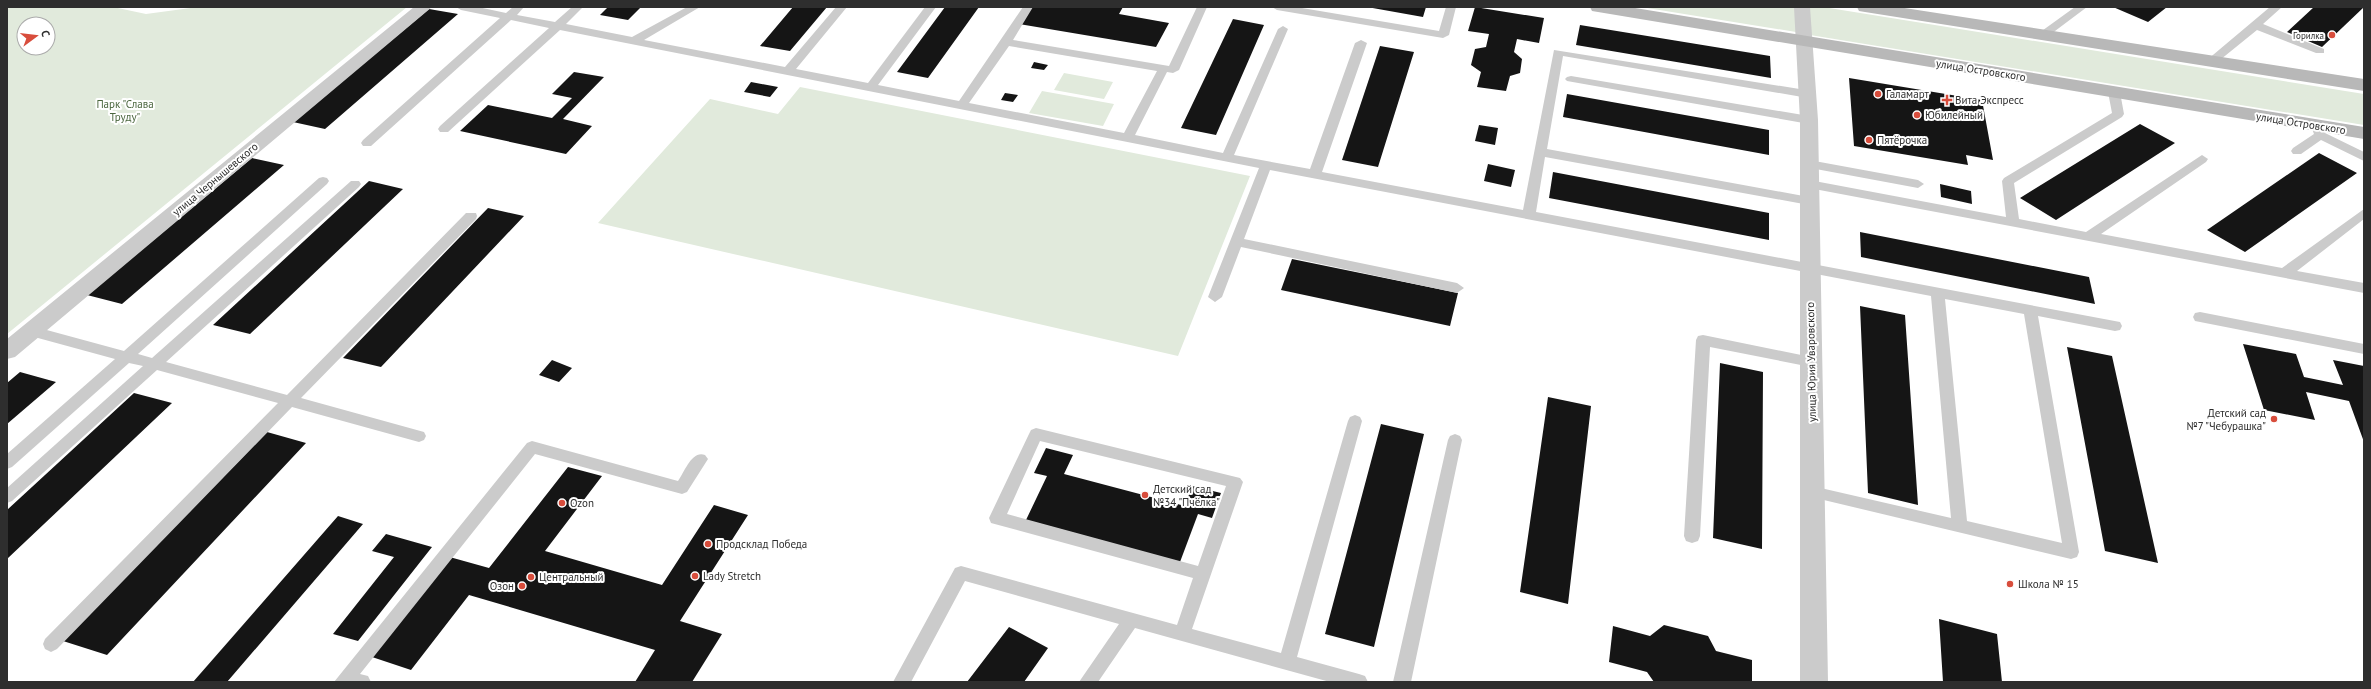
<svg xmlns="http://www.w3.org/2000/svg" width="2371" height="689" viewBox="0 0 2371 689" font-family="'PT Sans',sans-serif">
<style>
.green{fill:#e1eadc;fill-rule:evenodd}
.building{fill:#151515}
.lines{fill:none;stroke-linecap:round;stroke-linejoin:round}
.service{fill:#cbcbcb;fill-rule:evenodd}
.minor{fill:#cbcbcb;fill-rule:evenodd}
.secondary{fill:#b8b8b8;fill-rule:evenodd}
.poi-dot{fill:#d84d3c;stroke:#fff;stroke-width:1.5}
.labels{text-anchor:middle;dominant-baseline:central;stroke-width:4;stroke-linejoin:round;paint-order:stroke}
.far-poi-label{font-size:9px;fill:#2e2e2e;stroke:#fff;text-anchor:end}
.street-label{font-size:11px;fill:#2e2e2e;stroke:#fff}
.poi-label{font-size:11px;fill:#2e2e2e;stroke:#fff;text-anchor:start}
.park-label{font-size:11px;fill:#4a663e;stroke:#fff}
</style>
<rect width="100%" height="100%" fill="#fff"/>
<path class="green" d="M7 7H113L146 14 198 7H407L7 334ZM24 24H48V48H24Z
M1641 7H1800L1802 33Z
M1807 7H1823L2364 94V125L1810 35Z
M1064 73 1113 82 1104 99 1054 90Z
M800 87 1250 176 1178 356 598 223 710 99 778 114Z
M1042 91 1114 104 1103 126 1029 113Z"/>
<path class="building" d="M608 7H641L628 20 600 15Z
M793 7H827L790 51 760 46Z
M945 7H979L928 78 897 72Z
M1030 7H1123L1119 14 1169 23 1156 47 1019 24Z
M1367 7H1426L1423 17Z
M1475 7 1544 18 1539 43 1517 39 1514 52 1522 59 1520 73 1510 76 1506 91 1477 87 1481 72 1471 65 1475 49 1486 47 1489 34 1468 31Z
M2113 7H2167L2148 22Z
M2314 7H2364L2322 47 2287 32Z
M429 9 458 14 325 129 293 122Z
M1233 19 1264 25 1216 135 1181 128Z
M1580 25 1770 56 1771 78 1576 45Z
M1380 46 1414 52 1378 167 1342 160Z
M1034 62 1048 65 1044 70 1031 68Z
M574 72 604 77 563 119 592 126 566 154 460 131 488 105 552 118 572 98 552 94Z
M1849 78 1982 100 1993 160 1966 155 1968 165 1854 146Z
M751 82 778 87 770 97 744 92Z
M1005 93 1018 95 1013 102 1001 100Z
M1567 94 1769 130V155L1563 117Z
M2140 124 2175 143 2056 220 2020 198Z
M1479 125 1498 128 1495 145 1475 141Z
M2319 153 2357 173 2245 252 2207 230Z
M252 158 284 165 122 304 87 295Z
M1488 164 1515 170 1511 187 1484 181Z
M1553 172 1769 213V240L1549 198Z
M369 181 403 189 250 334 213 325Z
M1940 184 1971 191 1972 204 1941 197Z
M488 208 524 216 381 367 343 358Z
M1860 232 2089 277 2095 304 1861 257Z
M1292 259 1458 293 1450 326 1281 290Z
M1860 306 1905 315 1918 505 1868 493Z
M2243 344 2296 354 2304 377 2343 385 2333 360 2364 366V442L2349 401 2306 392 2315 420 2264 410Z
M2067 347 2112 356 2158 563 2105 551Z
M552 360 572 368 559 382 539 375Z
M1720 363 1763 372 1762 549 1713 538Z
M20 372 56 382 7 424V383Z
M134 393 172 403 7 559V510Z
M1548 397 1591 406 1568 604 1520 592Z
M1381 424 1424 434 1374 647 1325 634Z
M267 432 306 443 107 655 63 641Z
M1046 448 1073 455 1064 474 1185 506 1192 486 1221 493 1212 518 1198 514 1180 562 1026 520 1047 476 1034 473Z
M568 467 602 476 545 551 662 585 714 505 748 515 680 621 722 634 692 682H635L655 650 469 595 411 670 366 655 446 556 489 568Z
M338 516 363 524 227 682H193Z
M386 534 432 547 358 641 333 634 394 557 372 551Z
M1939 619 1997 634 2002 682H1943Z
M1664 625 1708 636 1716 651 1752 660V682H1654L1647 672 1609 662 1613 626 1650 636Z
M1009 627 1048 648 1024 682H967Z"/>
<g class="lines">
<path class="service" d="M456 7H478L506 13 513 7H524L517 15 555 22 572 7H583L566 24 632 37 687 7H700L644 40 785 67 836 7H847L796 69 868 83 925 7H936L878 85 959 101 1023 7H1033L1013 40 1169 66 1197 7H1207L1179 70 1173 73 1167 72 1135 135 1223 153 1278 29 1283 26 1288 29 1234 155 1310 169 1355 43 1361 40 1367 43 1322 172 1523 210 1554 50 1812 91 1814 94 1812 97 1808 98 1563 56 1547 149 1809 197 1815 201 1809 205 1545 157 1536 212 2120 322 2122 326 2120 330 2115 331 2038 316 2079 552 2077 557 2071 559 1807 496 1804 492 1807 488 1812 486 1951 518 1931 296 1270 170 1244 239 1457 283 1464 288 1457 293 1241 247 1222 297 1215 302 1208 297 1259 168 560 30 448 132H440L438 129 440 126 549 28 511 20 371 146H363L361 143 363 140 500 18 461 10ZM1009 46 1157 71 1124 133 969 103ZM1945 299 2024 314 2062 543 1967 521Z
M1272 7H1296L1439 31 1446 7H1456L1449 35 1443 38 1277 10Z
M2075 7H2087L2047 37H2039V33Z
M2270 7H2282L2263 24 2324 49V53H2316L2257 30 2215 64H2207V60Z
M1571 76 1809 116 1815 120 1809 124 1567 81 1565 79 1567 77Z
M2114 88 2120 92 2124 114 2122 117 2014 183 2019 219 2086 232 2202 155 2208 159 2206 162 2101 234 2282 268 2364 209V219L2297 271 2364 283V293L1809 188 1803 184 1809 180 2006 217 2002 181 2004 178 2112 113 2108 92Z
M2317 122 2321 123 2325 133 2364 152V161L2321 140 2301 154H2293L2291 151 2293 148 2314 134 2311 126Z
M1809 160 1918 180 1924 184 1918 188 1805 167 1803 164Z
M323 177 327 178 329 181 327 184 138 354 152 358 351 181H359L361 184 359 187 166 362 287 395 466 213H476L477 216 476 219 301 398 424 432 426 436 424 440 419 442 292 407 57 649 51 652 45 649 43 644 45 639 278 403 157 370 12 501 7 503V488L143 366 129 363 12 467 7 469V454L115 359 27 335 25 331 27 327 32 326 124 351 319 178Z
M2200 312 2364 344V354L2195 321 2193 317 2195 313Z
M1703 335 1811 357 1816 358 1818 362 1816 366 1811 367 1710 347 1700 536 1698 541 1692 543 1686 541 1684 536 1696 340 1698 336Z
M1355 415 1360 417 1362 421 1297 657 1359 674 1365 676 1368 682H1330L1135 628 1098 682H1079L1119 624 965 581 911 682H893L955 568 961 566 1177 625 1193 578 991 523 989 518 1029 434 1031 430 1036 428 1240 478 1243 482 1192 629 1281 653 1348 421 1350 417ZM1040 441 1226 486 1198 566 1007 514Z
M1455 434 1460 436 1462 440 1411 682H1393L1448 440 1450 436Z
M532 441 678 481C685 471 692 450 705 455L708 459 687 492 682 494 535 454 360 674 368 676 371 682H334L527 443Z"/>
<path class="minor" d="M414 7H432L15 357 7 359V339Z
M1794 7H1810L1818 120 1828 682H1800V120Z"/>
<path class="secondary" d="M1590 7H1629L2364 127V139L1598 12 1592 11Z
M1857 7H1898L2364 79V91L1865 12 1859 11Z"/>
</g>
<g class="poi-dot">
<circle cx="2332" cy="35" r="4"/>
<circle cx="1878" cy="94" r="4"/>
<path d="M1945 94h4v4h4v4h-4v4h-4v-4h-4v-4h4z"/>
<circle cx="1917" cy="115" r="4"/>
<circle cx="1869" cy="140" r="4"/>
<circle cx="2274" cy="419" r="4"/>
<circle cx="1145" cy="495" r="4"/>
<circle cx="562" cy="503" r="4"/>
<circle cx="708" cy="544" r="4"/>
<circle cx="695" cy="576" r="4"/>
<circle cx="531" cy="577" r="4"/>
<circle cx="2010" cy="584" r="4"/>
<circle cx="522" cy="586" r="4"/>
</g>
<g class="labels">
<g class="far-poi-label">
<text x="2324" y="35">Горилка</text>
</g>
<g class="street-label">
<text transform="translate(1981 70) rotate(9)">улица Островского</text>
<text transform="translate(2301 123) rotate(9)">улица Островского</text>
<text transform="translate(215 179) rotate(-40)">улица Чернышевского</text>
<text transform="translate(1811 362) rotate(-91)">улица Юрия Уваровского</text>
</g>
<g class="poi-label">
<text x="1886" y="94">Галамарт</text>
<text x="1955" y="100">Вита Экспресс</text>
<text x="1925" y="115">Юбилейный</text>
<text x="1877" y="140">Пятёрочка</text>
<text x="2266" y="413" text-anchor="end">Детский сад<tspan x="2266" dy="13">№7 "Чебурашка"</tspan></text>
<text x="1153" y="489">Детский сад<tspan x="1153" dy="13">№34 "Пчёлка"</tspan></text>
<text x="570" y="503">Ozon</text>
<text x="716" y="544">Продсклад Победа</text>
<text x="703" y="576">Lady Stretch</text>
<text x="539" y="577">Центральный</text>
<text x="2018" y="584">Школа № 15</text>
<text x="514" y="586" text-anchor="end">Озон</text>
</g>
<g class="park-label">
<text x="125" y="104">Парк "Слава<tspan x="125" dy="13">Труду"</tspan></text>
</g>
</g>
<rect width="2371" height="689" fill="none" stroke="#2e2e2e" stroke-width="16"/>
<g transform="translate(36 36) rotate(75)"><circle r="19" fill="#ffffff" stroke="#ababab"/>
<path d="M0-3L7 15L0 10L-7 15Z" fill="#d84d3c"/>
<text y="-6" font-size="11" font-weight="bold" text-anchor="middle" fill="#2e2e2e">С</text>
</g>
</svg>
